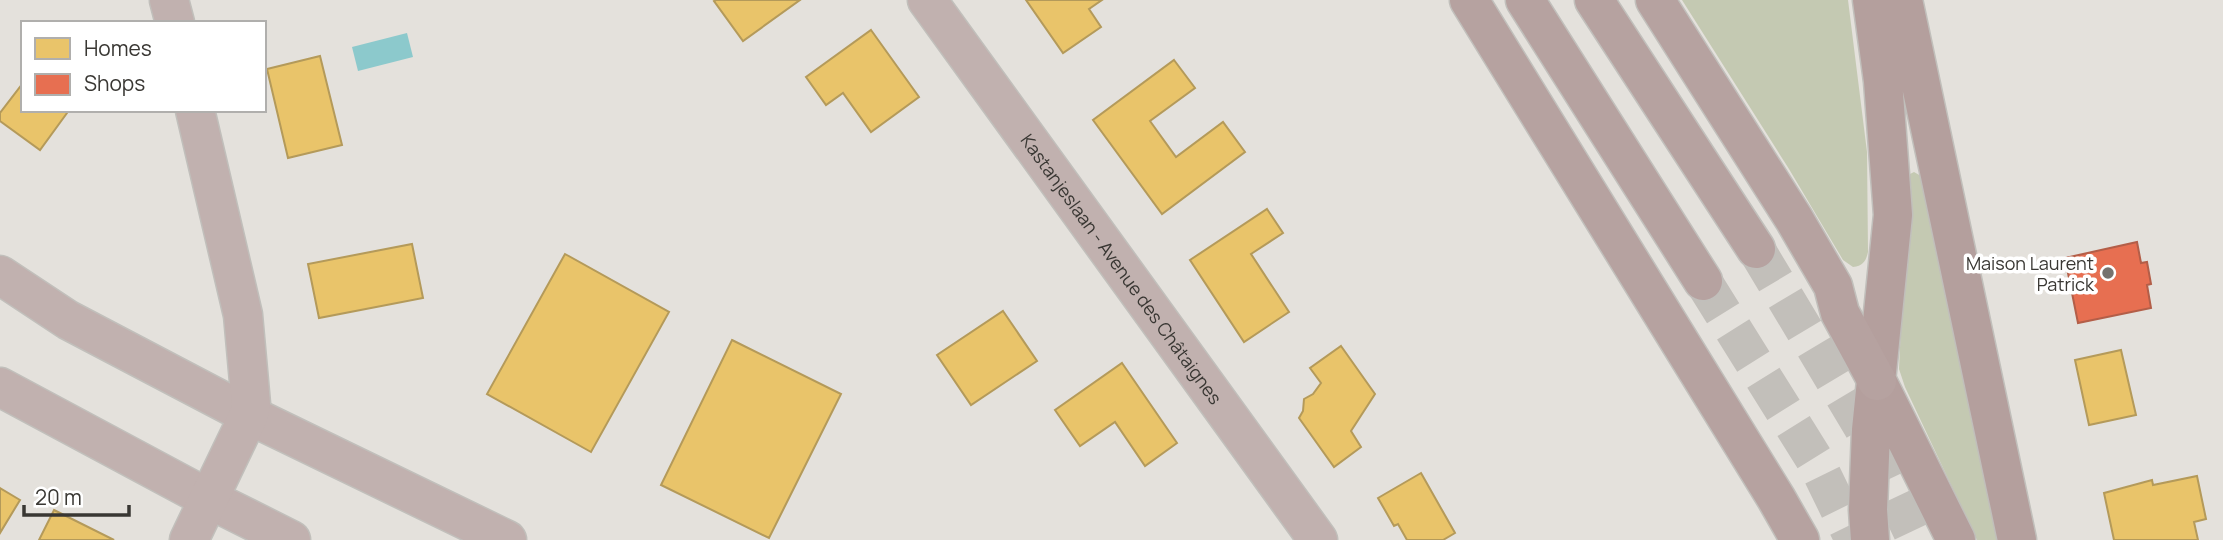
<svg xmlns="http://www.w3.org/2000/svg" width="2223" height="540" viewBox="0 0 2223 540" font-family="Manrope,sans-serif">
<style>
.green{fill:#c4c9b2}
.water{fill:#8cc9cc}
.homes{fill:#e9c46a;stroke:#b49a5a;stroke-width:2}
.shops{fill:#e76f51;stroke:#b35e48;stroke-width:2}
.lines{fill:none;stroke-linecap:round;stroke-linejoin:round}
.highway-tunnel{stroke:#c2bfba;stroke-width:38;stroke-dasharray:38 19;stroke-linecap:butt}
.minor-casing{stroke:#c1bfbb;stroke-width:41}
.major-casing{stroke:#c1bfbb;stroke-width:41}
.highway-casing{stroke:#c1bfbb;stroke-width:41}
.minor{stroke:#c1b1af;stroke-width:38}
.major{stroke:#b49f9d;stroke-width:38}
.highway{stroke:#b6a2a0;stroke-width:38}
.poi-dot{fill:#75726e;stroke:#fff;stroke-width:2.5}
.labels{text-anchor:middle;dominant-baseline:central;stroke-width:7;stroke-linejoin:round;paint-order:stroke}
.poi-label{font-size:18px;fill:#393733;stroke:#fff;text-anchor:end}
.street-label{font-size:18px;fill:#393733;stroke:#fff}
</style>
<rect width="100%" height="100%" fill="#e4e1dc"/>
<path class="green" d="M1682 0H1848L1867 152 1868 252C1866 261 1863 266 1853 267L1843 260 1789 169Z
M1914 172 1921 176 1999 540H1977L1905 387 1899 369 1908 177 1910 174Z"/>
<path class="water" d="M407 33 413 57 358 71 352 47Z"/>
<path class="homes" d="M716 0H800L743 41 714 1Z
M1026 0H1102L1089 9 1101 27 1063 53Z
M871 30 919 97 871 132 843 93 826 105 806 77Z
M320 56 342 145 288 158 267 69Z
M1174 60 1195 88 1150 121 1176 157 1223 122 1245 152 1162 214 1093 120Z
M23 83V110H63L67 113 40 150 0 121V113Z
M1267 209 1283 233 1251 254 1289 312 1244 342 1190 260Z
M412 244 423 298 319 318 308 264Z
M565 254 669 312 591 452 487 394Z
M1003 311 1037 361 971 405 937 355Z
M732 340 841 394 769 538 661 485Z
M1341 346 1375 394 1351 431 1361 447 1334 467 1299 418 1303 411 1304 399 1313 394 1321 383 1310 368Z
M2121 350 2136 415 2089 425 2075 360Z
M1122 363 1177 443 1145 466 1115 422 1080 446 1055 410Z
M1421 473 1455 533 1443 540H1407L1398 524 1394 526 1378 498Z
M2197 476 2206 519 2194 522 2198 540H2114L2104 493 2152 480 2153 485Z
M0 488 20 500 0 533Z
M54 510 114 540H39Z"/>
<path class="shops" d="M2137 242 2141 263 2147 262 2151 284 2147 285 2151 308 2078 323 2065 258Z"/>
<g class="lines">
<path class="highway-tunnel" d="M1756 249 1863 428 1916 540
M1703 281 1816 462 1854 540"/>
<defs>
<g id="minor">
<path d="M169 0 175 23"/>
<path id="s1" d="M927 0 1318 540"/>
<path d="M0 275 68 320 249 415 507 540"/>
<path d="M0 387 209 499 291 540"/>
<path d="M189 540 249 415 251 404 243 315 195 110"/>
</g>
<path id="major" d="M1903 0 2017 540
M1877 381 1956 540
M1870 540 1868 510 1871 430 1893 215 1883 81 1872 0"/>
<path id="highway" d="M1469 0 1776 498 1800 540
M1525 0 1703 281
M1594 0 1756 249
M1655 0 1794 219 1833 286 1840 313 1877 381"/>
</defs>
<use href="#minor" class="minor-casing"/>
<use href="#major" class="major-casing"/>
<use href="#highway" class="highway-casing"/>
<use href="#minor" class="minor"/>
<use href="#major" class="major"/>
<use href="#highway" class="highway"/>
</g>
<circle class="poi-dot" cx="2108" cy="273" r="7"/>
<g class="labels">
<g class="poi-label">
<text x="2094" y="263">Maison Laurent<tspan x="2094" dy="21">Patrick</tspan></text>
</g>
<g class="street-label">
<text stroke="none"><textPath href="#s1" startOffset="332">Kastanjeslaan - Avenue des Châtaignes</textPath></text>
</g>
</g>
<rect x="21" y="21" width="245" height="91" fill="#ffffff" stroke="#b0afad" stroke-width="2"/>
<rect x="35" y="38" width="35" height="21" fill="#e9c46a" stroke="#b0afad" stroke-width="2"/>
<text x="84" y="56" font-size="21" fill="#393733">Homes</text>
<rect x="35" y="74" width="35" height="21" fill="#e76f51" stroke="#b0afad" stroke-width="2"/>
<text x="84" y="91" font-size="21" fill="#393733">Shops</text>
<path d="M24 505v10h105v-10" fill="none" stroke="#393733" stroke-width="3.5"/>
<text x="35" y="505" font-size="21" fill="#393733" stroke="#ffffff" stroke-width="5" paint-order="stroke">20 m</text>
</svg>
